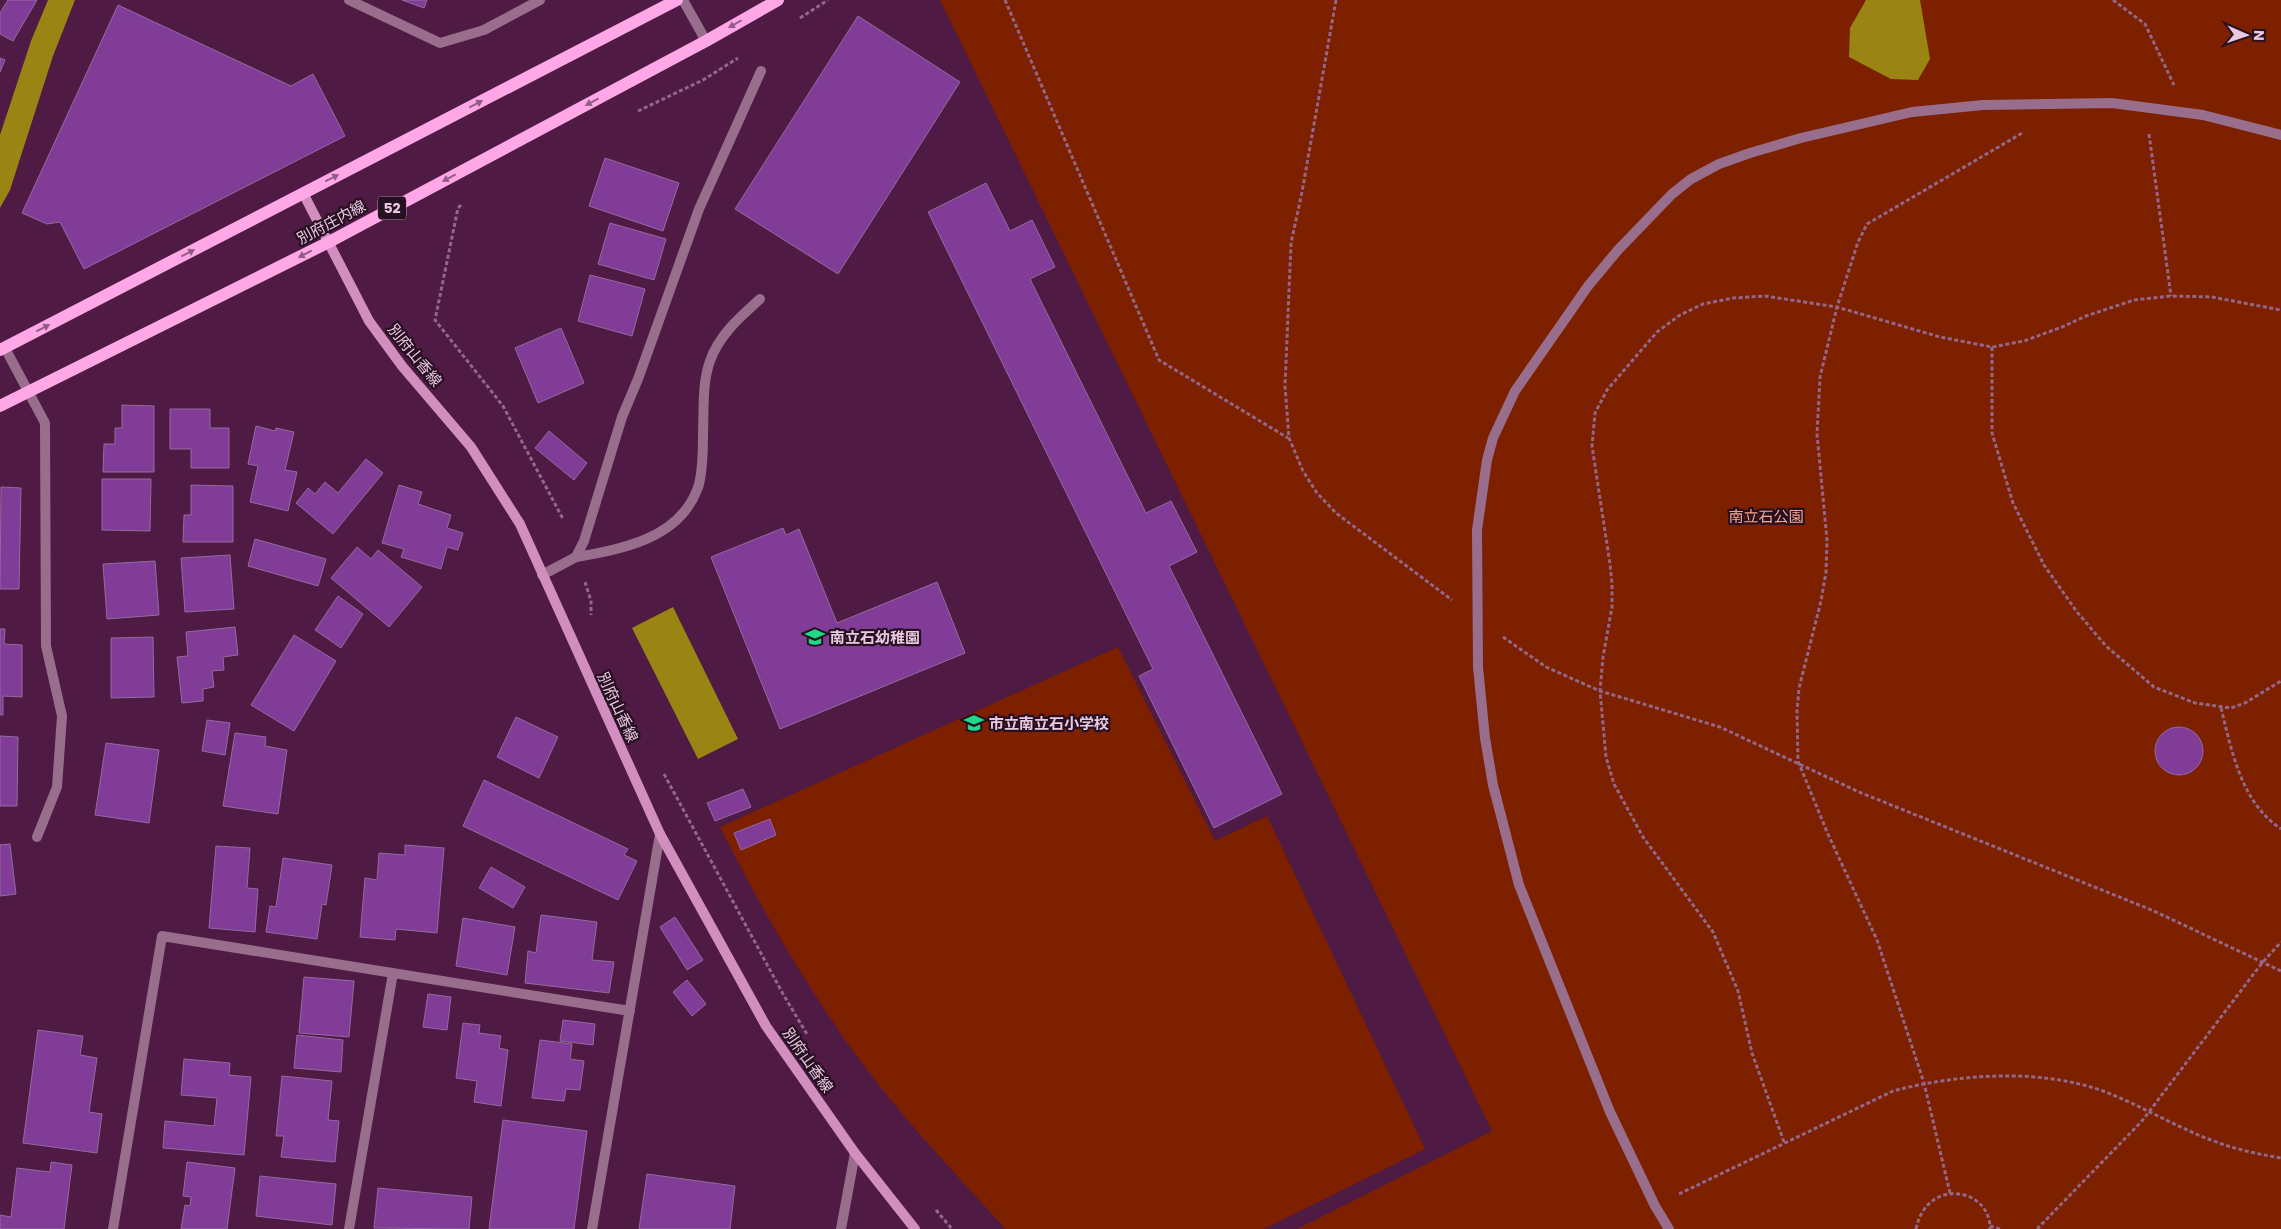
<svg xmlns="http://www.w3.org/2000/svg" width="2281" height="1229" viewBox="0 0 2281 1229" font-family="Poppins,'Noto Sans JP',sans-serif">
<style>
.green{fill:#7c2000}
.water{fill:#9a8413}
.building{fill:#803c96;stroke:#946aa2}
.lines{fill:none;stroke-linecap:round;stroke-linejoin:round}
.path{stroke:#946789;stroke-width:3;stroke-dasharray:4 2.5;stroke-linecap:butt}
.service{stroke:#986e8c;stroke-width:10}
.pedestrian{stroke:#986e8c;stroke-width:10}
.minor{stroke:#986e8c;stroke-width:10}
.secondary{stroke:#d28ebf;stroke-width:10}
.primary{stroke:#ffa7e7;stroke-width:12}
.oneway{fill:#935c84}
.labels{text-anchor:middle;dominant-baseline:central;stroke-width:4.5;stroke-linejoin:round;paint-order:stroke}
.shield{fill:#271022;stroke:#b092a7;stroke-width:1}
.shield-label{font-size:14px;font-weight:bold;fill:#eac9e0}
.street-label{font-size:15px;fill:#eac9e0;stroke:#271022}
.park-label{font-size:15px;fill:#fca58b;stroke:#271022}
.poi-label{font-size:15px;font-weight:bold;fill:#eac9e0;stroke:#271022;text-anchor:start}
</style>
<rect width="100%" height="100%" fill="#4f1a43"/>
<path class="green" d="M940 0H2281V1229H1297L1492 1131Z
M1118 647 1215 841 1267 816 1425 1149 1264 1229H1005C963 1181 917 1134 878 1084 816 1005 765 916 720 827Z"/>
<path class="water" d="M48 0H75L53 56 10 190 0 208V135L31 41Z
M1866 0H1920L1930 59 1918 80 1891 79 1849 57 1850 28Z
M673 607 738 739 698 759 632 628Z"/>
<path class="building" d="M8 0H37L13 41 0 34V13Z
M402 0H427L424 8Z
M118 5 291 86 313 74 345 136 84 269 60 222 47 224 22 213Z
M858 16 960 82 838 274 735 209Z
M0 58 5 60 0 72Z
M605 158 679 183 663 231 589 206Z
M986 183 1010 231 1032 220 1055 267 1030 279 1146 513 1171 501 1197 552 1169 566 1282 794 1214 828 1139 676 1153 669 928 212Z
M610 223 666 239 654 280 598 264Z
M590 275 645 289 632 336 578 321Z
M561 328 584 383 538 403 515 348Z
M122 405 154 406V472H103L104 444H115V428H122Z
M170 409H210V428H229V468H191V449H170Z
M256 426 275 431 276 428 294 432 285 470 297 472 288 511 250 502 258 466 248 464Z
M549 431 587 463 574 480 535 448Z
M366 459 383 473 333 534 296 503 308 488 315 494 325 482 338 493Z
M102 479H151L150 531 102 530Z
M191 485 233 486V542H183L184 515H191Z
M399 485 422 492 418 504 451 515 447 528 463 533 458 550 447 547 441 569 401 557 404 549 382 543Z
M1 487 21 488 19 589H0Z
M783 528 786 535 799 529 837 623 937 582 965 653 780 729 711 557Z
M255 539 326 559 318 586 248 566Z
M357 547 371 559 378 550 422 587 389 627 331 578Z
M230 555 234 609 185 612 181 558Z
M155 561 159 615 107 619 103 564Z
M338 596 363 614 341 648 315 630Z
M235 627 238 655 223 657 224 670 212 671 214 687 203 689V701L182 703 177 657 188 656 186 632Z
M0 629H5L4 644 22 645V697L3 696V715H0Z
M294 635 336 661 294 731 251 705Z
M153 637 154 697 111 698V638Z
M516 717 558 737 539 778 497 757Z
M207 720 230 723 225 755 202 751Z
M2155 751a24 24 0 1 1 48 0a24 24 0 1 1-48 0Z
M235 733 266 737 265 746 287 750 278 814 223 806Z
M0 736 18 737 17 806H0Z
M106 743 159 750 149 823 95 815Z
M484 780 628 849 624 855 637 861 618 900 463 826Z
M743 789 751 807 715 821 707 803Z
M770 819 776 835 741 850 734 833Z
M0 844V845L10 844 16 894 0 896Z
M405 845 444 848 437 933 396 929 395 940 360 937 365 878 377 880 379 853 405 855Z
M216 846 250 848 247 888 258 889 255 932 209 928Z
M283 858 332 865 326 905 322 904 317 939 266 932 270 906 276 907Z
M491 867 525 887 513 908 479 888Z
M541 915 597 922 592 960 614 962 609 993 525 983 528 951 536 953Z
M675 917 703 960 687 970 660 927Z
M463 918 515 927 507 975 456 966Z
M304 977 354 981 349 1037 299 1033Z
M687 980 706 1004 692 1016 673 992Z
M428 994 451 997 447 1030 423 1027Z
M563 1020 595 1024 593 1045 560 1041Z
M463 1023 480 1025 479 1033 501 1036 499 1048 508 1050 501 1106 474 1102 477 1081 456 1078Z
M38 1030 83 1036 80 1055 97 1058 89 1112 102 1114 97 1153 23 1143Z
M297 1035 343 1040 341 1072 294 1068Z
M540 1040 572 1044 570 1059 584 1061 580 1090 566 1089 564 1101 532 1098Z
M184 1059 230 1063 229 1075 251 1077 244 1155 163 1148 165 1121 214 1126 217 1098 181 1095Z
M282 1076 332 1081 328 1120 339 1121 335 1162 281 1157 284 1136H276Z
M503 1120 587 1131 574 1229H489Z
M51 1162 72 1165 64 1229H0V1215L11 1217 17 1168 50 1172Z
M187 1162 235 1168 227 1229H181L185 1205 190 1206 191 1197 183 1196Z
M647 1174 735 1186 730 1229H639Z
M260 1176 336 1184 332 1225 256 1216Z
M378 1188 472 1197 469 1229 374 1228Z"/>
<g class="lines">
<path class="path" d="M1005 0 1159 360 1288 438
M1336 0 1302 192 1291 243 1285 386 1289 438 1303 471 1317 493 1336 513 1452 600
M2113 0 2145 24 2174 85
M800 18 828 0
M638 111 703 80 738 58
M2149 134 2171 296
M461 205 458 208 435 320 503 406 563 519
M1992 347V433L2013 503 2044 565 2077 612 2106 646 2154 687 2195 703 2231 708 2245 703 2281 681
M585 582 591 601V615
M1503 637 1546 667 1600 691 1720 727 1859 792 2154 911 2281 971
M2221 708C2232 752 2241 802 2281 829
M664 774 783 994 808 1036
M1784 1142 1752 1053 1738 991 1713 932 1643 837 1614 784 1606 757 1600 691 1603 657 1612 607V584L1610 564 1592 446 1595 413 1607 390 1657 332 1680 315 1703 304 1733 298 1765 296 1837 307 1940 337 1992 347 2024 341 2062 327 2086 316 2134 300 2171 296 2212 297 2281 310
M1950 1193 1924 1083 1877 940 1827 832 1798 761 1797 711 1799 688 1821 601 1826 572 1827 540 1817 434 1820 377 1837 307 1858 242 1867 224 2024 132
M1679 1194 1893 1091C1958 1074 2039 1068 2103 1091 2140 1105 2174 1126 2211 1140 2234 1149 2257 1154 2281 1158
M936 1210 952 1229
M1990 1226 2000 1229
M1916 1229C1927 1176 1991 1188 1990 1229
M2037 1229 2142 1121 2262 963 2281 942"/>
<path class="service" d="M576 557C622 549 678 539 697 490 703 477 703 448 703 433 704 410 702 383 710 361 719 335 740 317 760 299"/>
<path class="pedestrian" d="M1669 1229 1655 1206 1610 1112 1519 885 1493 785 1485 738 1478 667 1477 530 1487 460 1493 438 1515 391 1588 286 1618 250 1672 194 1691 179 1719 164 1750 153 1801 138 1912 112 1983 105 2112 103 2203 115 2281 135"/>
<path class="minor" d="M349 0 440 43 484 30 540 0
M683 0 706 41
M5 348 45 423 46 646 62 716 57 787 37 837
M542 575 576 557 584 541 622 417 638 379 699 209 761 71
M113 1229 162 936 630 1011
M349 1229 393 973
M592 1229 660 834
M841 1229 855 1153"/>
<path class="secondary" d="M303 193 369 321 402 366 471 447 520 524 660 834 766 1026 855 1153 915 1229"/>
<path class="primary" d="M0 350 677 0
M0 406 329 242 706 41 778 0"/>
</g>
<defs><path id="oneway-solid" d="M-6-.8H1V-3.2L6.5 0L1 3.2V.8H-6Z" transform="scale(1.25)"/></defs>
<g class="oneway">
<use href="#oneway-solid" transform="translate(735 24) rotate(150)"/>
<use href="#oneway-solid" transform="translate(592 102) rotate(152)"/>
<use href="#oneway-solid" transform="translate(476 104) rotate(-27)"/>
<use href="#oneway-solid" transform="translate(332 178) rotate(-27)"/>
<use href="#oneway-solid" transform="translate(449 178) rotate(152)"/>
<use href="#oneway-solid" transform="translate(188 253) rotate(-27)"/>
<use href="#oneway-solid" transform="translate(305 254) rotate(153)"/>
<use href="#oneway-solid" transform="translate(43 328) rotate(-27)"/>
</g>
<defs>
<symbol id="school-bare" viewBox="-9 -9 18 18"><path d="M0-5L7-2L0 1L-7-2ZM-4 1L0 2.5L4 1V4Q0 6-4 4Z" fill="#1dd988" stroke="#271022" stroke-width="2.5" paint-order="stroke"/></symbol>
</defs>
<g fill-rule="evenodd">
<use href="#school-bare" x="801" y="623" width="28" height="28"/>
<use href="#school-bare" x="960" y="709" width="28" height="28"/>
</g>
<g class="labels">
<rect class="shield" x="378" y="196.5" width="28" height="23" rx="4"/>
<g class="shield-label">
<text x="392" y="208">52</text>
</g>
<g class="street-label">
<text transform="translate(331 222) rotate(-28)">別府庄内線</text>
<text transform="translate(415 355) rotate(51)">別府山香線</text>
<text transform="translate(618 707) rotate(65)">別府山香線</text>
<text transform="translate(808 1060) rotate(55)">別府山香線</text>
</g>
<g class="park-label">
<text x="1766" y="516">南立石公園</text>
</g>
<g class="poi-label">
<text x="830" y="637">南立石幼稚園</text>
<text x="989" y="723">市立南立石小学校</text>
</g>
</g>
<g transform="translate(2246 35) rotate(92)" stroke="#271022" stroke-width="4" paint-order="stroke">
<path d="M0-4L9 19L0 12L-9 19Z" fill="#eac9e0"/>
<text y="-8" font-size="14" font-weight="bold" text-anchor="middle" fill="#eac9e0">N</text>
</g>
</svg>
